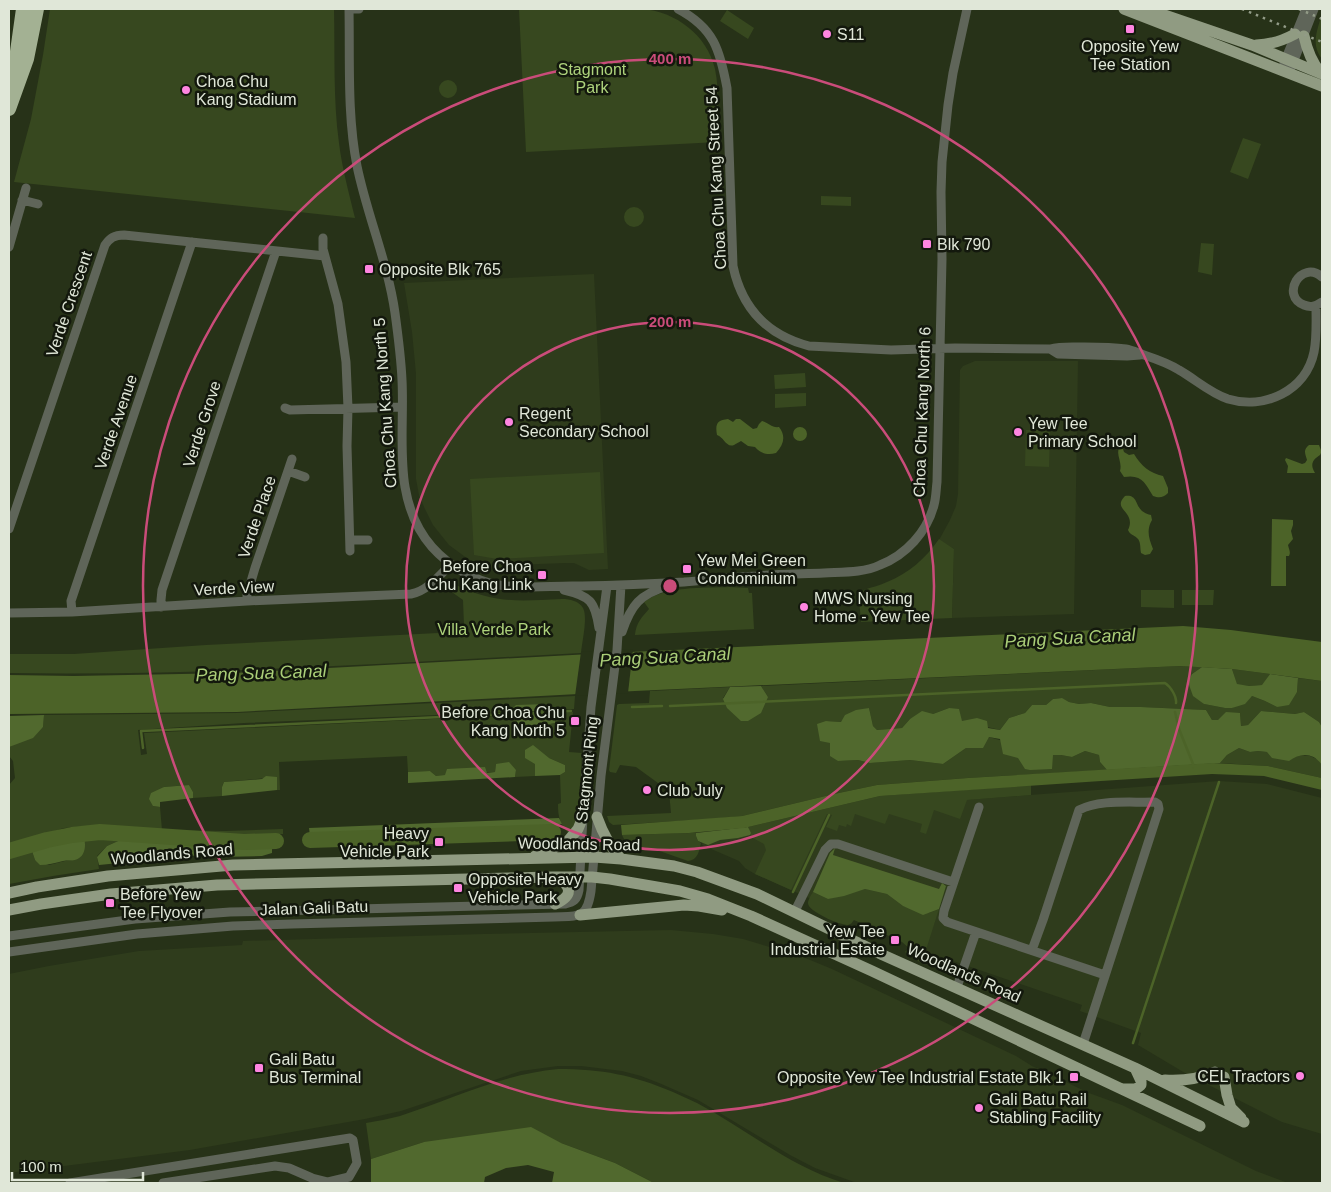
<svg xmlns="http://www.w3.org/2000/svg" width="1331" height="1192" viewBox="0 0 1331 1192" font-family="Arial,sans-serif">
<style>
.built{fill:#2f3c1c}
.green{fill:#37481f}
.forest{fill:#51692e}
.water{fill:#4c6328}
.pier{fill:#273218}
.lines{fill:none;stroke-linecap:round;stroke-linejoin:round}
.stream{stroke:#4c6328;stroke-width:2.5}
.river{stroke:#4c6328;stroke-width:16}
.minor{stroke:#5f6559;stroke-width:9}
.major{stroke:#909b82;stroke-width:11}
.highway{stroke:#a3b193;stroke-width:14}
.rail{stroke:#929b87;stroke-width:2.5;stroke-dasharray:2.5 5;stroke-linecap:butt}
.ring{fill:none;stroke:#ca4c7a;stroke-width:2.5}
.poi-dot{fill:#fe85e0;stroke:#13180d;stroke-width:2}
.labels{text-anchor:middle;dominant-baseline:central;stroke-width:5;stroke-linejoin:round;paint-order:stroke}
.poi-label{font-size:16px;fill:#e0e7d8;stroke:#13180d;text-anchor:start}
.park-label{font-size:16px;fill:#aed37c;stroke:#13180d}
.street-label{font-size:16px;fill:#e0e7d8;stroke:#13180d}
.water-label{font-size:18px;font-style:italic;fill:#aace78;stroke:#13180d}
.centre{fill:#ca4c7a;stroke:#13180d;stroke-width:2.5}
.ring-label{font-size:15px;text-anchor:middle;font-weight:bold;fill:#ca4c7a;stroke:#13180d;stroke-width:5;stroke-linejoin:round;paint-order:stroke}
</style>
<rect width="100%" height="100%" fill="#273218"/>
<path class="built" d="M594 274 608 569 589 570 574 563H566L513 565 489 569 468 559 449 545 433 525 424 507 419 495 416 479V374L412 332 404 283Z
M975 361H1078L1074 614 952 618 954 549 939 540 950 520 956 506 958 494 960 370 963 366Z
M1219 781 1267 784 1322 798V1134L1282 1122 1185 1073 1138 1045 1141 1033 1080 1011 1082 1005 924 951 903 940 755 874 745 868 739 861 702 845 704 835 827 814 839 815 868 807Z
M671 930 713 934 743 939 803 957 832 969 1016 1056 1032 1066 1089 1093 1122 1105 1256 1171 1288 1183H857L815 1168 790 1155 698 1100 659 1083 641 1076 622 1071 581 1066H558L521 1071 401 1111 365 1119 190 1150 9 1173V974L49 966 139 951 242 945 243 941 483 934Z"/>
<path class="green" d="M50 9H334C335 53 333 99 339 143 342 168 349 193 355 218L14 182 31 119 43 55Z
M519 9H643C676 12 707 35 715 69 720 93 717 118 718 142L526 152Z
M727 10 754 28 748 39 720 21Z
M1322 13V59C1310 43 1318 30 1322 13Z
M439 89a9 9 0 1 1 18 0a9 9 0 1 1-18 0Z
M1243 138 1261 144 1248 179 1230 172Z
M821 196 851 197V206L821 205Z
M624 217a10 10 0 1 1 20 0a10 10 0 1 1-20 0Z
M1201 243 1214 244 1212 275 1198 272Z
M805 373 806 387 775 389 774 375Z
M806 393V406L775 408V394Z
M1026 430H1050L1049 467 1025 466Z
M600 472 604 553 497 559 474 555 470 479Z
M939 539 954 549 952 618 861 622 859 599 864 590C871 587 879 586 887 582 909 573 925 559 939 539Z
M454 584C495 604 518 601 562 599 570 599 579 601 583 608 588 617 582 642 581 653 390 663 200 676 9 673V654H74L206 645 438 633V627L464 625 463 600 442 585Z
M729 587 748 588 749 593H752L754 629 635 635C636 623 642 617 649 609L644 602C665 586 703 588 729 587Z
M1141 590H1174V608L1141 607Z
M1182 590H1214L1213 605H1182Z
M1180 666 1202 667 1192 674 1204 704 1225 708H1232L1252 696 1265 701 1277 707 1297 692 1298 678 1322 681V727L1319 722 1304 712 1295 714 1261 711 1248 725 1241 726 1240 713 1218 720H1212L1206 710 1141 707H1110L1091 703 1079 704 1069 702 1061 698 1053 699 1046 705H1032L1025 713 1009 718 1000 730 962 721 949 708 933 714 910 719 902 728 877 730 873 726 869 708 841 722 826 721 830 743 838 761 858 760 870 763 910 760 943 764 966 748 989 737 1053 755H1061L1072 757 1085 751 1099 755 1100 762 1107 770 968 778 877 785 834 794 742 816 711 819 613 825 609 822 607 816 671 813 669 791 636 767 620 765 616 773 610 772 609 770 617 705 619 704 649 703 650 691 730 687 723 698 768 697 761 686Z
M1232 669 1270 674 1263 685 1249 686 1237 685Z
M575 696 574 709 556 710V708L512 709 513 712 244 723 138 730 141 755 147 754 144 733 514 715 515 719 525 731 535 727 555 723 556 713 573 712 569 752 582 753 579 815 570 835C560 824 558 818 558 804L561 803 560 775 565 772V765L549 758 535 764V776L515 777 516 770 496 764 495 772 436 776 430 771 408 772 407 756 279 762 280 790H277V777L224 782 222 787V796L193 798V792L189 785 164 787 153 806 160 807 162 830 225 831 283 829V834H277V836L243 837 161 832V830L99 825 64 828 9 845V785L15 778 13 761 9 756V747L43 727 44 715 236 713Z
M1239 748 1250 752 1258 751 1297 755 1310 756 1319 760 1322 765V778L1268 766 1220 763 1227 755Z
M1031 785V795L967 800 960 819 934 810 926 834 920 832 922 824 889 814 885 824 855 814 851 826 847 824 846 827 839 825 837 831 826 827 832 815 827 814 791 890 755 874 766 850 764 844 751 837 748 827 880 796Z
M689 833H696V836L698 841 701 843C699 851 698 860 688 861L654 849 629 845 626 843 622 835Z
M99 835 127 837 107 846 97 856 99 869 53 876 9 884V855L31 848 35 860 49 865 65 861 75 860 85 844 84 836Z
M865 889 887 894 903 906 929 913 939 909 924 956V963H921L905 952 909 948 902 942 854 920C852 922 852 924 848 925 841 926 807 911 808 903 808 900 811 895 813 892L828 899Z
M558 1069C602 1069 633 1075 673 1092 681 1096 689 1099 697 1103 746 1129 790 1167 844 1183H654L615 1163 561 1143 424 1142 371 1159 366 1123C377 1121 389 1119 400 1116 452 1099 503 1074 558 1069Z"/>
<path class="forest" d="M1202 667 1232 669 1237 684 1249 686 1262 685 1270 674 1298 678 1297 692 1289 705 1277 707 1265 701 1252 696 1245 704 1232 708H1225L1204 704 1193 696 1188 682 1192 674Z
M761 686 768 697 761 713 748 721H741L727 708 723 699 730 687Z
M1062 698 1069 702 1079 704 1091 703 1110 707H1141L1206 710 1212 720H1218L1226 712 1240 713 1241 726 1248 725 1261 711 1295 714 1304 712 1319 722 1322 727V765C1313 752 1300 753 1289 761L1272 758 1267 752 1258 751 1250 752 1239 748 1227 755 1220 763 1107 770 1100 762 1099 755 1085 751 1072 757 1061 755H1053L1052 769 1030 770 1025 769 1018 758 1003 754 1000 739 989 737 983 748H966L943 764 910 760 870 763 858 760 838 761 830 756V743L820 741 817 724 826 721 841 722 845 715 856 710 869 708 873 726 877 730 902 728 910 719 922 711 933 714 949 708 959 709 962 721 977 718 987 721 988 728 1000 730 1009 718 1025 713 1032 705H1046L1053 699Z
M548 704 556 708V710L513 712 512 709 516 705Z
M556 713 555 723 535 727 525 731 519 727 514 715Z
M44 715 43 727 33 738 9 747V716Z
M533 745 549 758 565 765V772L560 775 535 776V764L525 758V750Z
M509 762 516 770 515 777 408 783V772L430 771 436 776 445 775 447 769 485 767 487 773 495 772 496 764Z
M266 776 277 777V790L222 796V787L224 782 262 779Z
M189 785 193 792V798L160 802V807L153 806 149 799 151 793 164 787Z
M559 818 562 824 553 825V828L310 836 309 828Z
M748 827 751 833 750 835 738 838 720 840 708 845 698 841 696 836V833Z
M84 836C86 845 86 857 75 860 72 861 67 860 63 861 55 863 48 865 40 865L35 860 31 848 48 843Z
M127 837 233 845 272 844V853L262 856 218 857 219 850 210 854 99 865 97 857 107 846Z
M835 848 833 855 939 889 942 883 946 886 939 909 923 915 903 906 887 894 865 889 844 896 828 899 813 892 830 853Z
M531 1127 561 1143 615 1163 654 1183H552L554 1172 528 1165 506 1168 485 1177 484 1183H371V1159L424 1142Z"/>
<path class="water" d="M728 419 733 422 736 419H740L753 429 757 428 759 424 762 421C769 423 772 428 779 427 786 436 784 444 776 453 768 455 761 454 755 447L748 446 741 441C739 442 736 444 734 445 726 448 724 437 717 435 715 424 717 420 728 419Z
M793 434a7 7 0 1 1 14 0a7 7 0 1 1-14 0Z
M1122 444H1125L1123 449 1124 452 1129 455 1134 454C1141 466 1150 473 1163 476L1168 488V493C1163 498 1159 498 1153 496 1145 483 1142 474 1124 477L1120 471C1123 460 1113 453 1122 444Z
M1309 445H1319L1322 453H1321L1320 455C1312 460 1310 465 1315 473H1287L1288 466 1285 460 1286 458 1302 464 1305 463 1307 460C1305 453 1303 450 1309 445Z
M1125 496C1141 494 1132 511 1151 515L1152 520C1146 530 1149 539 1153 549L1150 554 1145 555 1141 553C1140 548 1141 541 1137 538 1133 534 1131 536 1128 530 1137 511 1111 510 1125 496Z
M1272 519 1293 520V525L1291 531 1293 539 1288 545C1289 550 1291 552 1289 556H1286V586H1271Z
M1183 626 1231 630 1322 642V681L1232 669 1180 666 635 691 237 712 9 714V675L74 676 234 673 609 653Z
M1213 763 1268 766 1322 778V790L1264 776 1212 774 1101 781 880 796 744 828 689 833 622 835 621 825 742 816 834 794 877 785 968 778Z"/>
<path class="pier" d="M633 649 628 693 575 696 581 652Z"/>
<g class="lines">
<path class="stream" d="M670 706 1165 683C1171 687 1177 697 1176 703
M632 707 662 706
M1175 712 1179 729 1193 764V767
M143 748 141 731 571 711
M793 892 829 815
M1133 1043 1219 782"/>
<path class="river" d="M310 840 553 832
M9 851 47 840 72 835 100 832 244 842 276 841"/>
<path class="minor" d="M349 9C350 61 347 115 357 166 367 215 388 263 395 313 398 335 401 357 402 380 405 437 391 500 432 547 449 566 474 581 499 585 523 589 548 586 572 586 609 586 647 584 684 582 709 580 733 577 757 576 779 574 802 574 824 573 843 572 863 573 880 565 906 555 927 532 934 505 936 498 936 490 937 482L942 259 941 192 942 162 948 105 953 73 967 9
M349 9H359
M678 9C714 28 720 50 727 88L733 266C742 309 767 335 809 346L891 350 955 348 1050 349C1061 346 1072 347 1084 347 1098 347 1112 347 1126 349 1132 350 1138 353 1144 355 1156 359 1168 363 1179 370 1195 379 1210 393 1228 399 1264 410 1306 391 1314 352 1317 337 1316 321 1316 306
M1284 63 1306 9
M1291 68 1314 9
M22 200 38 204
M323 238V249L338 304 346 362 348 408 347 446 350 551
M9 247 26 188
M1322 277C1301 259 1280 296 1304 305 1311 308 1316 306 1322 302
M1050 349 1058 354 1127 356 1140 355
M285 408 290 410 402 407
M288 471 305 477
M9 529 105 245C110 238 114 235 124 235L325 256
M350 540H368
M564 590C590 596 595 601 599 628
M247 601V595L255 568 292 459
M161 607V600L162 590 276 251
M72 612 71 601 192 242
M9 613 72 612 247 601 411 594C427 591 439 576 451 564
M622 632C631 605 640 594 668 586
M979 807 944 911 943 918 947 922 1105 975
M795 911 825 850 831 844H838L953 882
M9 936 135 919 230 912 565 904C574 902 577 900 579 890L583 817 591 707 607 586
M1032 950 1043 920 1079 810C1100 799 1131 803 1155 802L1158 804 1159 809 1083 1044
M9 952 137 934 233 926 292 924 554 917C579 916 587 919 591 891L601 776 617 650 621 585
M957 987 976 932
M70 1183 350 1138 353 1140 357 1163 349 1177 328 1182 312 1178 289 1168 275 1166 163 1183"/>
<path class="major" d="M1124 9 1322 86
M1147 9 1252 45 1322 74
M1304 36C1307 50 1311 61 1320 72
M1256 45C1271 45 1282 41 1295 34
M597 817C602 831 610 847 621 859
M535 856 567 842 578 829 583 817
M555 877C572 886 574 895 555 904
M9 893 37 887 108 876 233 865 594 857 621 859 674 866 697 872 757 894 883 955 1135 1068 1244 1122
M9 910 41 904 111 894 217 885 553 877H592L610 879 680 891 708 899 751 916 872 971 1200 1126
M580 915 684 905 699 906 722 910
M1224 1077 1227 1095 1231 1108 1241 1118
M1165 1080C1183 1081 1199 1079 1215 1072
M1123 1089H1136L1141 1085V1081L1135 1068"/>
<path class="highway" d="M13 80 23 9
M9 109 27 59 37 9"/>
<path class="rail" d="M1242 9 1322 42
M1299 9 1322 19"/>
</g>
<g class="ring">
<circle cx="670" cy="586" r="264"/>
<circle cx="670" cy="586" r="527"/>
</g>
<g class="poi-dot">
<rect x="1125" y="24" width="10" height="10" rx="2.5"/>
<circle cx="827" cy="34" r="5"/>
<circle cx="186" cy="90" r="5"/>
<rect x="922" y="239" width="10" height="10" rx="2.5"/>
<rect x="364" y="264" width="10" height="10" rx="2.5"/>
<circle cx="509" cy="422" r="5"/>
<circle cx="1018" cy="432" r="5"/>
<rect x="682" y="564" width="10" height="10" rx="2.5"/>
<rect x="537" y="570" width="10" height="10" rx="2.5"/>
<circle cx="804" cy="607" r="5"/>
<rect x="570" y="716" width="10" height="10" rx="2.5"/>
<circle cx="647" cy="790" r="5"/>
<rect x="434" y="837" width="10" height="10" rx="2.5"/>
<rect x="453" y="883" width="10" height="10" rx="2.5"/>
<rect x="105" y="898" width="10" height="10" rx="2.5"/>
<rect x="890" y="935" width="10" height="10" rx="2.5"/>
<rect x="254" y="1063" width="10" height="10" rx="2.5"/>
<circle cx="1300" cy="1076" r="5"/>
<rect x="1069" y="1072" width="10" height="10" rx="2.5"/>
<circle cx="979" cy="1108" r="5"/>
</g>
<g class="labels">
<g class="poi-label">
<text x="837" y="34">S11</text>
<text x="1130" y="46" text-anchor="middle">Opposite Yew<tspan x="1130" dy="18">Tee Station</tspan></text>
<text x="196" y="81">Choa Chu<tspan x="196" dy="18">Kang Stadium</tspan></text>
<text x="937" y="244">Blk 790</text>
<text x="379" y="269">Opposite Blk 765</text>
<text x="519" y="413">Regent<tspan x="519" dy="18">Secondary School</tspan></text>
<text x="1028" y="423">Yew Tee<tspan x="1028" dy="18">Primary School</tspan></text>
<text x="697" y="560">Yew Mei Green<tspan x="697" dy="18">Condominium</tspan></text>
<text x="532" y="566" text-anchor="end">Before Choa<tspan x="532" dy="18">Chu Kang Link</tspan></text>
<text x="814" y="598">MWS Nursing<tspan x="814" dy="18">Home - Yew Tee</tspan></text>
<text x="565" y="712" text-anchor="end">Before Choa Chu<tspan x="565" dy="18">Kang North 5</tspan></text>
<text x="657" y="790">Club July</text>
<text x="429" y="833" text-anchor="end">Heavy<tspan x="429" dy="18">Vehicle Park</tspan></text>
<text x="468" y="879">Opposite Heavy<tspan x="468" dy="18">Vehicle Park</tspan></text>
<text x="120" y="894">Before Yew<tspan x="120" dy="18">Tee Flyover</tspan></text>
<text x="885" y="931" text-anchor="end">Yew Tee<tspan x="885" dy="18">Industrial Estate</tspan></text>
<text x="269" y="1059">Gali Batu<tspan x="269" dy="18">Bus Terminal</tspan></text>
<text x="1290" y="1076" text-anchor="end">CEL Tractors</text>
<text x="1064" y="1077" text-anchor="end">Opposite Yew Tee Industrial Estate Blk 1</text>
<text x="989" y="1099">Gali Batu Rail<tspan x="989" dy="18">Stabling Facility</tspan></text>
</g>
<g class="park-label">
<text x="592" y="69">Stagmont<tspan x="592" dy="18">Park</tspan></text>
<text x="494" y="629">Villa Verde Park</text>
</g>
<g class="street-label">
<text transform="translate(716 178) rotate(-93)">Choa Chu Kang Street 54</text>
<text transform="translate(69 304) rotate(-71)">Verde Crescent</text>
<text transform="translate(385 403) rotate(-94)">Choa Chu Kang North 5</text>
<text transform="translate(922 412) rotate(-88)">Choa Chu Kang North 6</text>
<text transform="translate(116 422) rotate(-71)">Verde Avenue</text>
<text transform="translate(202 424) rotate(-72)">Verde Grove</text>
<text transform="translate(257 517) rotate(-71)">Verde Place</text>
<text transform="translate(234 588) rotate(-3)">Verde View</text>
<text transform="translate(587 769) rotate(-84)">Stagmont Ring</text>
<text transform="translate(579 844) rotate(1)">Woodlands Road</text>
<text transform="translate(172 854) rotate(-5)">Woodlands Road</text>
<text transform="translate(314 908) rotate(-2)">Jalan Gali Batu</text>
<text transform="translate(964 973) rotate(24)">Woodlands Road</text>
</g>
<g class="water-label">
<text transform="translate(1070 638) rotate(-3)">Pang Sua Canal</text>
<text transform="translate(665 657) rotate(-3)">Pang Sua Canal</text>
<text transform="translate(261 673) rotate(-2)">Pang Sua Canal</text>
</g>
</g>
<circle cx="670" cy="586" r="8" class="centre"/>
<g class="ring-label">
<text x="670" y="64">400 m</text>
<text x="670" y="327">200 m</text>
</g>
<rect width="1331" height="1192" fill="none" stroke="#e0e7d8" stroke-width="20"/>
<path d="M12 1172v8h131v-8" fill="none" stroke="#e0e7d8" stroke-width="2.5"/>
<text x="20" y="1172" font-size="15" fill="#e0e7d8" stroke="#13180d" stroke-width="4" paint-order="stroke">100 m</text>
</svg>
